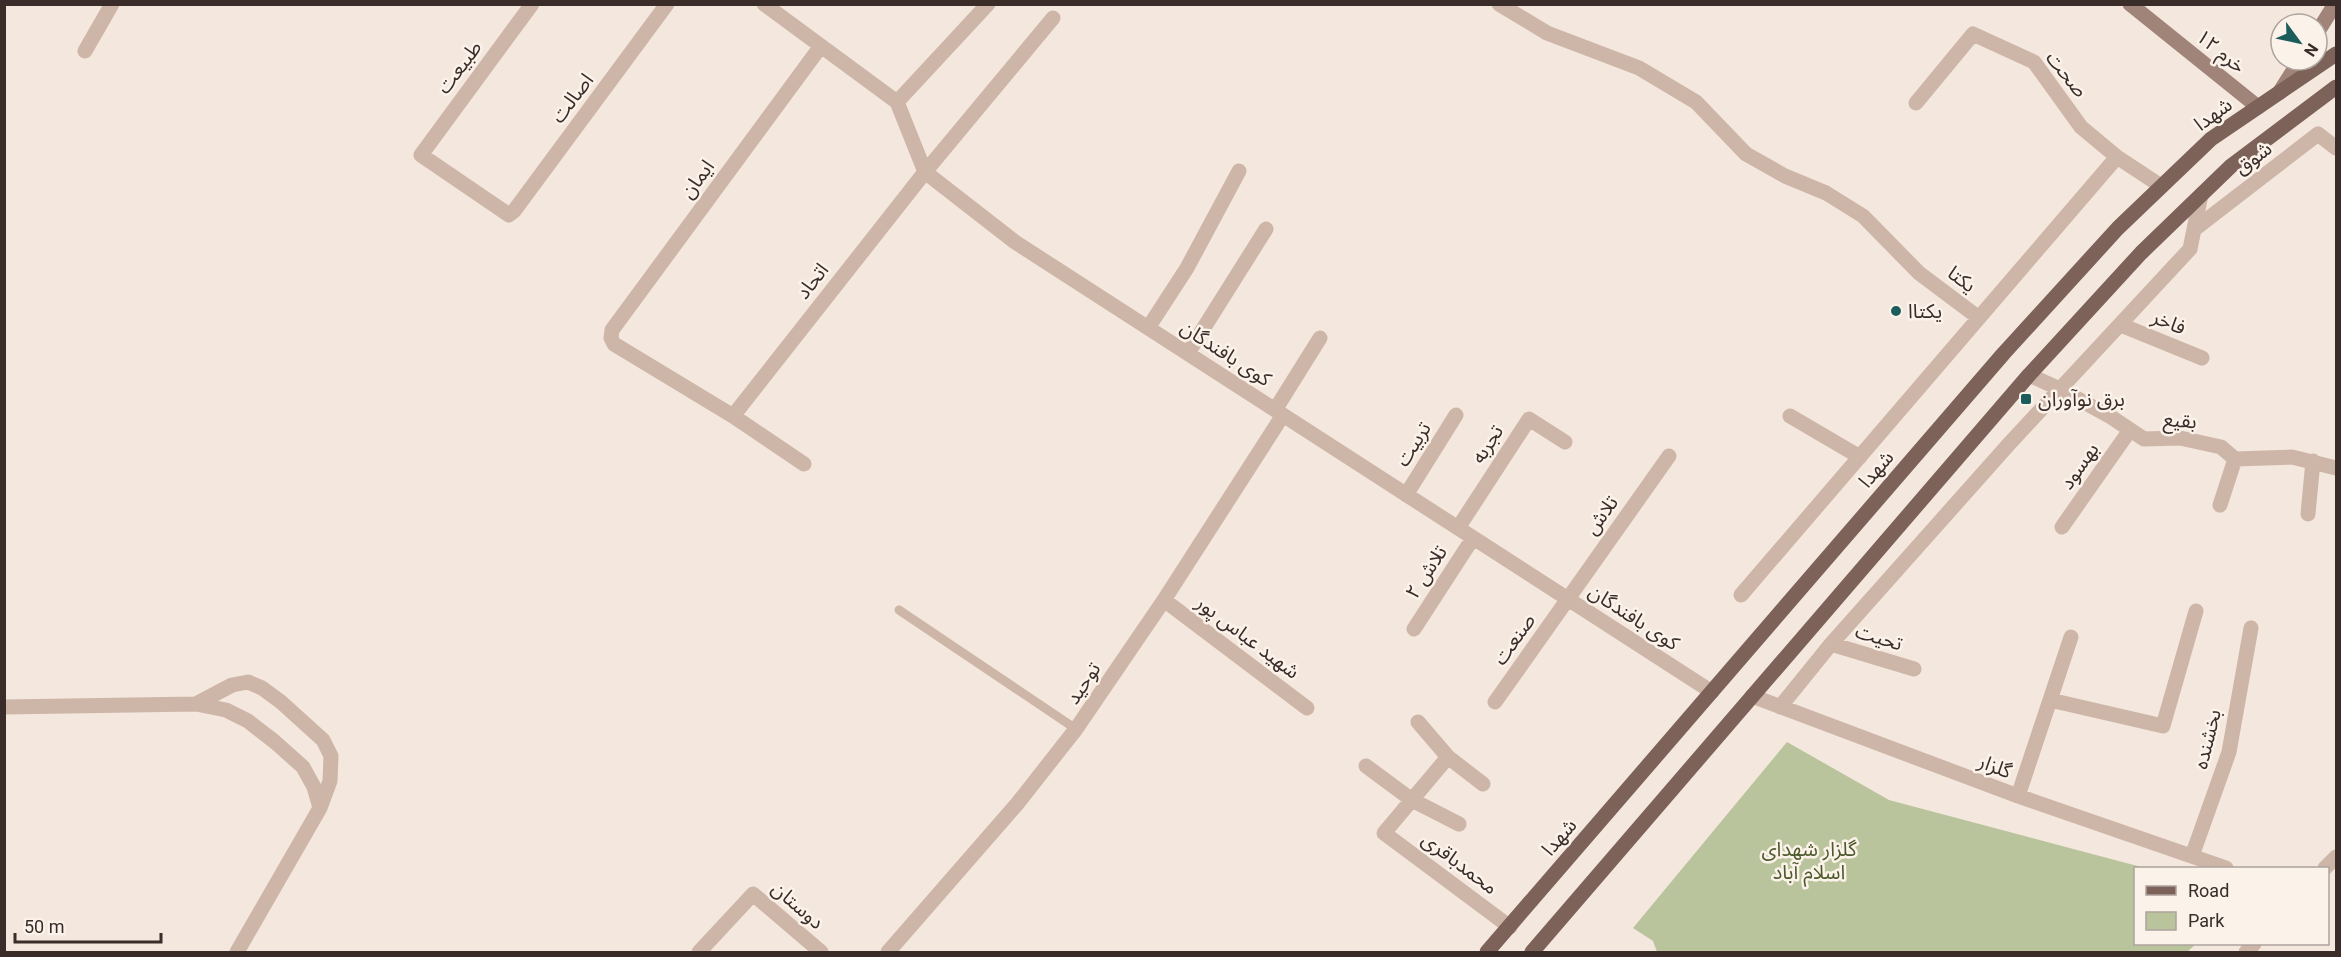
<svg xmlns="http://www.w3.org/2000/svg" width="2341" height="957" viewBox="0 0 2341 957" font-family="Roboto,'Noto Sans Arabic',sans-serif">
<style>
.green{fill:#bac49c}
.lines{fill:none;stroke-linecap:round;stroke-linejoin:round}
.lane{stroke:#cdb6a8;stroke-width:9}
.street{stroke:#cdb6a8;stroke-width:15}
.secondary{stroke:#a18479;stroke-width:15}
.primary{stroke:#7c6259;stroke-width:15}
.poi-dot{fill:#1c5d5c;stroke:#fbf2ea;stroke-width:2}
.labels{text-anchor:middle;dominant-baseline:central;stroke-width:5;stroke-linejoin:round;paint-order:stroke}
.street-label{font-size:20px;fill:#392c29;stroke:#fbf2ea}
.poi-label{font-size:20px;fill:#392c29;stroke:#fbf2ea;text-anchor:start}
.park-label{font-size:20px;fill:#4c592b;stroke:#fbf2ea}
</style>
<rect width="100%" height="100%" fill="#f4e7dd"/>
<path class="green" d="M1787 742 1889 800 2145 868H2136V944H2196L2187 952H1657L1653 941 1633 928Z"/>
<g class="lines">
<path class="lane" d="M899 610 1076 729"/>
<path class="street" d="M532 4 421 155 509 215 514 211 667 4
M764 4 897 102 925 172 1015 242 1712 692
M1499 4 1547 33 1639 68 1696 102 1746 154 1785 176 1826 193 1863 216 1919 273 1979 318
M85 51 112 4
M897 102 988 4
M1916 103 1973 34 2034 62 2081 127 2117 157 2161 186
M2196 228 2318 134 2336 148
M2121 325 2202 358
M1148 328 1187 268 1239 171
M1188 353 1266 229
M2029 375 2060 389 2111 417 2144 439 2180 438 2221 447 2235 459 2292 457 2336 468
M1275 410 1320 338
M733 416 925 172 1053 18
M1790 416 1860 457
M804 464 733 416 614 344 611 338 612 330 821 46
M1406 495 1456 415
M2220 505 2235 459
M2308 514 2313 461
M2062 527 2130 430
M1458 528 1529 419 1565 442
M1741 595 2117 157
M1164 600 1307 708
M1414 629 1473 538
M1831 644 1914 669
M1752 696 2018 796 2226 868
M2050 700 2163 726 2196 611
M1495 702 1669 456
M196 704 232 685 248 682 262 688 281 702 323 740 331 756 330 781 320 808 237 952
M4 707 196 704 226 710 248 721 275 742 303 767 314 787 320 808
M1780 707 1831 644 2009 444 2190 249 2201 195
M1418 722 1448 757 1384 833 1510 927
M1448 757 1483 784
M1366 766 1412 800 1459 824
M2018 796 2071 637
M2192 856 2229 752 2251 628
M2325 868 2336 857
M699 952 753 894 821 952
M888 952 1017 804 1076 729 1164 600 1283 415
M2246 952 2254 944"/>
<path class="secondary" d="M2130 4 2258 107
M2317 33 2335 4
M2279 93 2300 60"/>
<path class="primary" d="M1487 952 2004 353 2118 228 2211 139 2336 54
M1532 952 2029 375 2141 253 2231 166 2336 87"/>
</g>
<g class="poi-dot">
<circle cx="1896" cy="311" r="6"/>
<rect x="2020" y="393" width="12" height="12" rx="3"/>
</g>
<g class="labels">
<g class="street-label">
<text transform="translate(2221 51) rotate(39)">خرم ۱۲</text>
<text transform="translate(459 67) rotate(-53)">طبیعت</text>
<text transform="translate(2067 74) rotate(51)">صحت</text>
<text transform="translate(572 98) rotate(-53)">اصالت</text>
<text transform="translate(2213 114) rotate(-36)">شهدا</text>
<text transform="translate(2253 158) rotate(-38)">شوق</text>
<text transform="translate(697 179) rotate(-54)">ایمان</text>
<text transform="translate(1962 279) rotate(37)">یکتا</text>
<text transform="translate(812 281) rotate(-52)">اتحاد</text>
<text transform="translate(2169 322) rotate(22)">فاخر</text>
<text transform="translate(1226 353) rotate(33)">کوی بافندگان</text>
<text transform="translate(2180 420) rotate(5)">بقیع</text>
<text transform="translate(1413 444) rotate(-58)">تربیت</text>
<text transform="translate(1487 444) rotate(-57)">تجربه</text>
<text transform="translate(2079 466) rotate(-55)">بهسود</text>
<text transform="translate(1876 469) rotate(-49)">شهدا</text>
<text transform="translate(1601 515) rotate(-54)">تلاش</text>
<text transform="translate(1426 572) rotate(-57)">تلاش ۲</text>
<text transform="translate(1634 617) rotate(33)">کوی بافندگان</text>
<text transform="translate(1248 637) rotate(37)">شهید عباس پور</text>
<text transform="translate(1879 637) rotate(17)">تحیت</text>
<text transform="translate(1514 639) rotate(-55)">صنعت</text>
<text transform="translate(1083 683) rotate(-56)">توحید</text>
<text transform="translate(2207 739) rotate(-76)">بخشنده</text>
<text transform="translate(1995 766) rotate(21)">گلزار</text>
<text transform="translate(1559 837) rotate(-49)">شهدا</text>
<text transform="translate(1460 863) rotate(37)">محمدباقری</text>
<text transform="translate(798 905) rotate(41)">دوستان</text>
</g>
<g class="poi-label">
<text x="1908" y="311">یکتاا</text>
<text x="2038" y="399">برق نوآوران</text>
</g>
<g class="park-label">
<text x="1809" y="849">گلزار شهدای<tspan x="1809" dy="23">اسلام آباد</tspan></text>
</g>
</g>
<rect width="2341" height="957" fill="none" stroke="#392c29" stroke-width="12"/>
<rect x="2134" y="867" width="195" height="78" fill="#fbf2ea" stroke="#ada39d" stroke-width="1.5"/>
<rect x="2146" y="886" width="30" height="9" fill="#7c6259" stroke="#ada39d" stroke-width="1.5"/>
<text x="2188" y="897" font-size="18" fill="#392c29">Road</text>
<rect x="2146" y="912" width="30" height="18" fill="#bac49c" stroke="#ada39d" stroke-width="1.5"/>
<text x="2188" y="927" font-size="18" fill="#392c29">Park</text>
<g transform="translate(2299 42) rotate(123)"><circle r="28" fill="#fbf2ea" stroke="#ada39d" stroke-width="1.5"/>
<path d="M0-4.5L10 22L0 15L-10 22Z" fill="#1c5d5c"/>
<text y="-9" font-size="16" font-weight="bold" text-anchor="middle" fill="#392c29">N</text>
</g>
<path d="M15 933v9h146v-9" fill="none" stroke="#392c29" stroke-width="3"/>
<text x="24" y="933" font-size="18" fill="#392c29" stroke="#fbf2ea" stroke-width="4.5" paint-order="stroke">50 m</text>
</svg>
